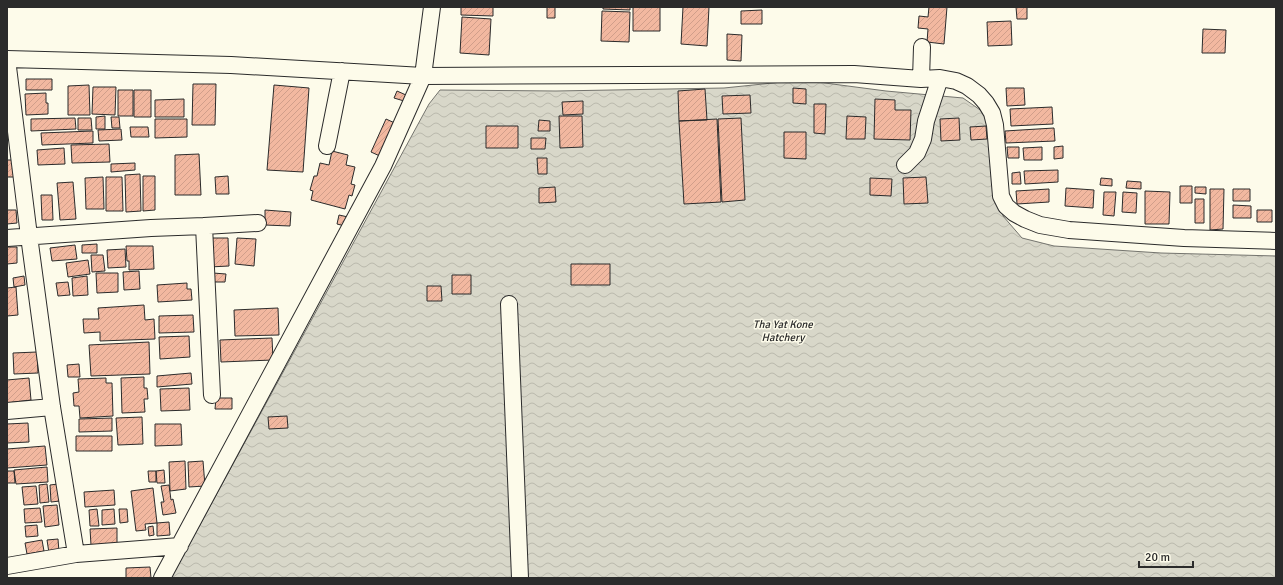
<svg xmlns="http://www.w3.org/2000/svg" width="1283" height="585" viewBox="0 0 1283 585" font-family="Signika,sans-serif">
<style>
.water{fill:url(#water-waves);stroke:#74746e}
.building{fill:url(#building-hatch);stroke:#2b2b2b}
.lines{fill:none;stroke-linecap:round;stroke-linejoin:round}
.street-casing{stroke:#2b2b2b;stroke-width:18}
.street{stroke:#fdfbea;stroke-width:16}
.labels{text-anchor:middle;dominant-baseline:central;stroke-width:3;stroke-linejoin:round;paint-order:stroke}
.water-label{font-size:11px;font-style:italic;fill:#2b2b2b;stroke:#fdfbea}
</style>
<defs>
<pattern id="water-waves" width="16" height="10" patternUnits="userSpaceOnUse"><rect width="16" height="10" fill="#d8d7c9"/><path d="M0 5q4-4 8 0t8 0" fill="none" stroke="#bab9ad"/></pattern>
<pattern id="building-hatch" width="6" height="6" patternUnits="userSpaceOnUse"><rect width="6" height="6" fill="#f2b8a0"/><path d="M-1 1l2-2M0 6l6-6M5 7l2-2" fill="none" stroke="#d09e8a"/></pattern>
</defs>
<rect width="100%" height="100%" fill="#fdfbea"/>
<path class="water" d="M802 80 886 91 963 98 986 114 1000 188 1003 216 1022 238 1054 246 1161 253 1276 256V578H171L429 104 440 90 556 91 724 88Z"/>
<path class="building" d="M461 7H493V16L461 15Z
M547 7H555V18H547Z
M603 7H630V10L603 9Z
M633 7H660V31H633Z
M683 7H709L707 46 681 44Z
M929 7H947L944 44 927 42 928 29 918 28 919 16 928 17Z
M1016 7H1027V19H1017Z
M762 10V24H741V11Z
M602 11 630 12 629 42 601 41Z
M462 17 491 19 489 55 460 53Z
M1011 21 1012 45 988 46 987 22Z
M1203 29 1226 30 1225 53H1202Z
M727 34 742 35 741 61 727 60Z
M26 79H52V90H26Z
M193 84H216L215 125H192Z
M89 85 90 115H68V86Z
M274 85 309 88 303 172 267 170Z
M93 87H116L115 115 92 114Z
M793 88 806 89V104L793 103Z
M1006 88H1024L1025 105 1007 106Z
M705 89 707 120 679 121 678 91Z
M118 90H133V116H118Z
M134 90H151V117H134Z
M397 91 406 95 404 101 394 98Z
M46 93V103H48V114L26 115 25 94Z
M750 95 751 113 723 114 722 96Z
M184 99V117H155V100Z
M875 99 895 100V110H911L910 140 874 139Z
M583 101V114L563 115 562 102Z
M814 104H826L825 134 814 133Z
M1052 107 1053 124 1011 126 1010 109Z
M105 116V129H96V117Z
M559 116H582L583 147 560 148Z
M847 116 866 117 865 139H846Z
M111 117H119L120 128H112Z
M75 118 76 129 31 131V119Z
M78 118H91L92 130H78Z
M741 118 745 200 722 202 718 119Z
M959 118 960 140 941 141 940 119Z
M155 119H187V137L155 138Z
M386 119 397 124 382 157 371 152Z
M717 119 721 202 684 204 679 121Z
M539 120 550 121V131H538Z
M486 126H518V148H486Z
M986 126 987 139 971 140 970 127Z
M130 127H148L149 137H131Z
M1054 128 1055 141 1006 143 1005 131Z
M121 129 122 140 99 141 98 130Z
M93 131V143L42 145 41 133Z
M784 132H806V159L784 158Z
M531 138H546L545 149H531Z
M109 144 110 162 72 163 71 145Z
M1063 146V158L1054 159V147Z
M1007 147H1019V158H1008Z
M1042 147V160H1024L1023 148Z
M64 148 65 164 38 165 37 150Z
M332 151 348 155 346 165 355 167 351 184 355 185 352 196 349 195 345 209 311 200 313 191 310 190 314 176H317L320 163 329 165Z
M199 154 201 195H175V155Z
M537 158H547V174H538Z
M7 160H13L14 177H7Z
M135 163V170L111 172V164Z
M1058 170V182L1025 184 1024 171Z
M1020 172 1021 184H1012V173Z
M140 174 141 211 126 212 125 175Z
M143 176H155V210L143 211Z
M228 176 229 194H216L215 177Z
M103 177 104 209H86L85 178Z
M106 177H122L123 211H106Z
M926 177 928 203 904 204 903 178Z
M870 178 892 179 891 196 870 195Z
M1101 178 1112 179V186L1100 185Z
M1127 181 1141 182V189L1126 188Z
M73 182 76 219 60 220 57 183Z
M1180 186H1192V203H1180Z
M555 187 556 202 539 203V188Z
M1195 187H1206V194L1195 193Z
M1066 188 1094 190 1093 208 1065 206Z
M1049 189V202L1017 204 1016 191Z
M1210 189H1224L1223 229 1210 230Z
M1233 189H1250V201H1233Z
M1145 191 1170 192 1169 224H1145Z
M1104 192H1116L1114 216 1103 215Z
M1123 192 1137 193 1136 213 1122 212Z
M41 195H52L53 220H42Z
M1195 199H1204V223H1195Z
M1233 205 1251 206V218H1233Z
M7 210H16L17 223 7 224Z
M265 210 291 212 290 226 265 225Z
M1257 210H1272V222H1257Z
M339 215 348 217 345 226 337 224Z
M209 238H228L229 266 209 267Z
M237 238 256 239 254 266 235 264Z
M97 244V253H82V245Z
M75 245 77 259 52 261 50 248Z
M126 246H153L154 269 129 270V261H127Z
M7 247H17V263L7 264Z
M125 249 126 267 108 268 107 250Z
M91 255H103L105 271 92 272Z
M88 260 90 274 68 277 66 263Z
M571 264H610V285H571Z
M139 271 140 289 124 290 123 272Z
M96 273H118V292L97 293Z
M213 273 226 274 225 282H213Z
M452 275H471V294H452Z
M24 276 25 285 14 287 13 278Z
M87 276 88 295 73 296 72 278Z
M68 282 70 295 58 296 56 283Z
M187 283V289H191L192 300 158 302 157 285Z
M427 286H441L442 301H427Z
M16 287 18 315 7 316V288Z
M144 305 145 320 154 319 155 339 100 341V332L84 333 83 319H99L98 308Z
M278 308 279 335 235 336 234 310Z
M193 315 194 332 159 333V316Z
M189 336 190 357 160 359 159 337Z
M272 338 273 360 221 362 220 340Z
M149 342 150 374 91 376 89 345Z
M37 352 38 373 14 374 13 353Z
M79 364 80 377H68L67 365Z
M191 373 192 384 157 387V376Z
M144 377V388H147L148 399H144L145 412 122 413 121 378Z
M29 378 31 400 7 403V380Z
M106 378V383H112L113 416 80 418 79 406H74L73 393 79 392 78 379Z
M189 388 190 410 161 411 160 389Z
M216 398H232V409H215Z
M287 416 288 428 269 429 268 417Z
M142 417 143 444 118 445 116 418Z
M112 418V431L79 432V419Z
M28 423 29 442 7 443V424Z
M155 424H181L182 445 155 446Z
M76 436H112V451H76Z
M45 446 47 465 7 468V449Z
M185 461 186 489 170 491 169 462Z
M203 461 205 486 189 487 188 462Z
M47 467 48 482 16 484 14 470Z
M164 470 165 483H157L156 471Z
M7 471H14L15 483H7Z
M148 471H156V482H149Z
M47 484 49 502 40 503 39 485Z
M58 484 60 501 51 502 50 485Z
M169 485 171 500 173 499 176 513 163 515 161 502H164L161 486Z
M36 486 38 504 24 505 22 487Z
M153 488 157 523 145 524 146 530 136 531 131 491Z
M114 490 115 505 85 507 84 492Z
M57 505 59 525 45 527 43 506Z
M40 508 42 522 25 523 24 509Z
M97 509 99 526H90L89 510Z
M114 509 115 524 102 525V510Z
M119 509H127L128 522 120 523Z
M169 522 170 535 157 536V523Z
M37 525 38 536 26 537 25 526Z
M153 526 154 535 149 536 148 527Z
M117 528V544L91 545 90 529Z
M58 539 59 552 49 553 47 540Z
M42 540 44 551 27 554 25 543Z
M150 567 151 578H126V568Z"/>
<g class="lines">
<defs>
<path id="street" d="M7 59 231 65 423 76 854 74 921 79 940 78 956 81 967 86 979 95 986 103 992 113 995 125 1001 196 1006 206 1014 213 1025 219 1040 225 1069 230 1184 238 1276 241
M7 59 29 236 52 407 76 554
M921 79 922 47
M327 146 342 71
M905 165 917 153 923 139 926 121 940 78
M204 226 258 223
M7 238 151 228 204 226 212 395
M509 304 520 578
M7 411 52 407
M7 566 76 554 180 546
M162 578 383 166 423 76 432 7"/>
</defs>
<use href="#street" class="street-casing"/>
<use href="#street" class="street"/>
</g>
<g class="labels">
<g class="water-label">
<text x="783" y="324">Tha Yat Kone<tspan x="783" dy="13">Hatchery</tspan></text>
</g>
</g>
<rect width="1283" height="585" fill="none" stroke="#2b2b2b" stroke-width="16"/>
<path d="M1139 561v6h54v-6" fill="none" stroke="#2b2b2b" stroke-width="2"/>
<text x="1145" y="561" font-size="12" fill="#2b2b2b" stroke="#fdfbea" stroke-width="3" paint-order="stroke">20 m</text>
</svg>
